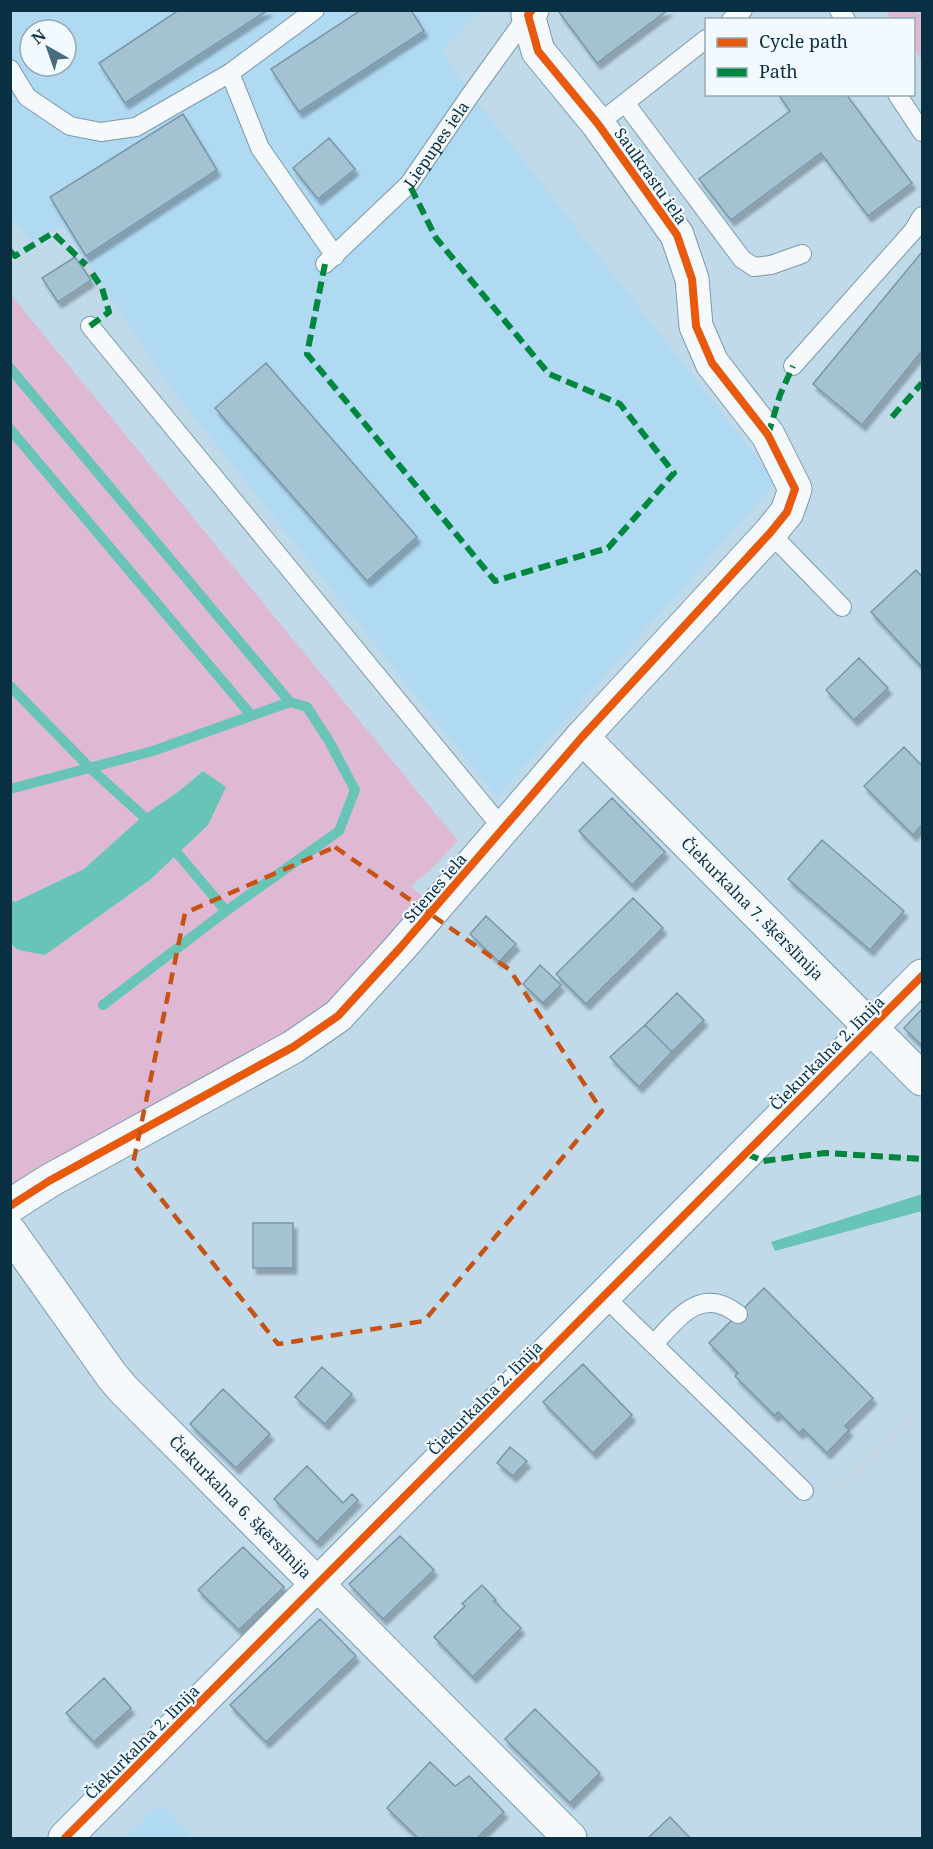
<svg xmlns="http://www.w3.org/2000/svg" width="933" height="1849" viewBox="0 0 933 1849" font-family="'Noto Serif',serif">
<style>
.built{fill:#b0d9f2;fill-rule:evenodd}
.green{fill:#dfb8d4}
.water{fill:#68c4b6}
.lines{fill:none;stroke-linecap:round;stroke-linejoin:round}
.stream{stroke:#68c4b6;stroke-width:10}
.building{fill:#a5c2d2;stroke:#7898a8;stroke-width:1.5;filter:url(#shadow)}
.lane-casing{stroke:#7b9aaa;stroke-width:20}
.street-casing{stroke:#7b9aaa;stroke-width:35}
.secondary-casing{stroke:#7b9aaa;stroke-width:35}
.path{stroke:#cbd4da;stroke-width:4;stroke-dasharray:4.5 3;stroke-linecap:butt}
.lane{stroke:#f6f9fc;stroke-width:18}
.street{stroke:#f6f9fc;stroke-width:33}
.secondary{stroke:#f6f9fc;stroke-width:33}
.quiet{stroke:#00873e;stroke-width:6;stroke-dasharray:12 6;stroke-linecap:butt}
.cycleway-casing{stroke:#f2faff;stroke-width:11}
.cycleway{stroke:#e8590c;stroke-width:8}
.marked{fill:none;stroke:#c65314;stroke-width:4.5;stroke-dasharray:12 8;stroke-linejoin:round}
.labels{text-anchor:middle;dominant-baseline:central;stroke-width:4.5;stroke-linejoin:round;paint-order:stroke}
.street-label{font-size:16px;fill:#082f42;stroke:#f2faff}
</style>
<defs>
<filter id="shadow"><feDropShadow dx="3.5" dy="6" stdDeviation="1.5" flood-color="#0004"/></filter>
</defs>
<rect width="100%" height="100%" fill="#c0daea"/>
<path class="built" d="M10 11H480L442 51 471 94 776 482 497 797 173 390 62 225 33 242 11 217ZM30 30H66V66H30Z
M160 1804 193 1838H125Z"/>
<path class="green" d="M886 11H922V61L914 48V20L892 19Z
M11 295 458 841 429 871 411 886 427 901 316 1019 11 1186 10 944 18 950 45 955 151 879 208 825 202 771 178 792 144 815 84 869 15 902 11 900Z"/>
<path class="water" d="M203 771 226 787 208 825 151 879 45 955 18 950 11 944V900L15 902 84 869 144 815 178 792Z
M922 1194V1211L775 1251 771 1242Z"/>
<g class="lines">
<path class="stream" d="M10 368 290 702 307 707 329 741 355 790 339 831 226 911 103 1005
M10 429 251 715
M10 686 90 768 152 824
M10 789 153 751 290 702
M168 842 226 911"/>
</g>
<path class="building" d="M179 10H268L125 103 99 63Z
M361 10H411L424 31 299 112 271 69Z
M561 10H668L597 63 559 12Z
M778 94H846L912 183 868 216 821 153 731 220 699 179 790 111Z
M183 114 217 170 86 256 50 197Z
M329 138 355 169 318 199 293 168Z
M922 252V351L862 425 813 384Z
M75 257 91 280 58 302 42 278Z
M266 363 417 537 367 581 215 408Z
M916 570 922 577V667L871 612Z
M859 658 888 688 854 720 826 690Z
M904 747 922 766V825L913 835 864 786Z
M612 798 665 852 632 885 579 831Z
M822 840 904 911 870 950 788 879Z
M633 898 663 928 586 1004 556 974Z
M486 916 516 944 499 962 470 934Z
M540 965 561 985 543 1003 523 984Z
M677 993 704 1020 672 1052 645 1025Z
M922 1009V1046L904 1028Z
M645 1025 672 1052 639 1087 610 1057Z
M253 1223H293V1268H253Z
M764 1288 873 1398 845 1426 849 1430 827 1453 803 1429 799 1433 778 1412 775 1416 735 1376 738 1373 709 1343Z
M583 1364 632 1415 593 1453 543 1402Z
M322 1367 352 1394 325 1424 295 1397Z
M223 1389 270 1434 236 1468 190 1424Z
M510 1447 527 1461 513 1476 497 1463Z
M307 1466 343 1503 352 1494 358 1500 317 1542 274 1499Z
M400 1536 434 1570 383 1619 349 1584Z
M243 1547 284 1587 239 1630 198 1590Z
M482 1585 496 1600 494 1601 521 1628 473 1677 434 1637 465 1606 462 1604Z
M320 1619 356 1656 266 1742 230 1705Z
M104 1678 131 1708 94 1742 66 1713Z
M535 1709 600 1773 570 1803 505 1739Z
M430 1762 455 1786 469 1776 504 1812 477 1838H418L387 1808Z
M670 1817 690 1838H648Z"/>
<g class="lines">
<defs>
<g id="lane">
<path d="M839 10 846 20"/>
<path d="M731 20 743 10"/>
<path d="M10 69 27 97 70 126 101 132 136 127 230 73 315 10"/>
<path d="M230 73 260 148 335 256"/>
<path d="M897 94 922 132"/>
<path d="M626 104 742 259 754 267 771 265 802 254"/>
<path d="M598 124 706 39"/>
<path id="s1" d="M325 264 409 184 471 94 528 15"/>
<path d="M90 326 503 829"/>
<path d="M793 366 913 231 922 216"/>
<path d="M770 533 842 607"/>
<path d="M605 1297 804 1491"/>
<path d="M654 1344C678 1318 701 1285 738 1314"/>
</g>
<g id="street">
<path id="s2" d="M582 737 922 1079"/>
<path d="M10 1206 49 1181 293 1047 338 1016 400 948 582 737 770 533 787 512 795 489 768 435 712 363 696 326 692 279 677 235 598 124 538 51 528 15 532 10"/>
<path id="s3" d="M10 1232 112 1376 123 1389 570 1838"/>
</g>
<path id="secondary" d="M65 1838 922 976"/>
</defs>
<use href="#lane" class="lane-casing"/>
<use href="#street" class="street-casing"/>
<use href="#secondary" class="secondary-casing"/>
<path class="path" d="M917 10 922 18
M86 265 92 273
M827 1478 841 1486 913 1417"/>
<use href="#lane" class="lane"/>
<use href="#street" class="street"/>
<use href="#secondary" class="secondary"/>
<path class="quiet" d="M10 251 15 256 53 233 86 265
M325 264 307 354 495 581 608 548 674 473 620 404 549 374 436 238 409 184
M90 326 109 312 102 288 92 273
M892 417 922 383
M768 435 780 395 793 366
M747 1154 763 1161 825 1153 922 1159"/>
<defs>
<path id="cycleway" d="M10 1206 49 1181 293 1047 338 1016 400 948 582 737 770 533 787 512 795 489 768 435 712 363 696 326 692 279 677 235 598 124 538 51 528 15 532 10
M65 1838 922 976"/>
</defs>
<use href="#cycleway" class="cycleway-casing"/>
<use href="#cycleway" class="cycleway"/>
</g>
<path class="marked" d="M335 847 510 970 602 1111 424 1321 278 1344 133 1164 185 913Z"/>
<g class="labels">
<g class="street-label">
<text stroke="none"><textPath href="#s1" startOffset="164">Liepupes iela</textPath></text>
<text transform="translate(651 176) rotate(55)">Saulkrastu iela</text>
<text transform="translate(435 888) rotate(-49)">Stienes iela</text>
<text stroke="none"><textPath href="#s2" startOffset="242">Čiekurkalna 7. šķērslīnija</textPath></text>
<text transform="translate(827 1053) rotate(-45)">Čiekurkalna 2. līnija</text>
<text transform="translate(485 1398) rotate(-45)">Čiekurkalna 2. līnija</text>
<text stroke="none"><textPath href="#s3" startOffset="360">Čiekurkalna 6. šķērslīnija</textPath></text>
<text transform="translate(142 1742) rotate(-45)">Čiekurkalna 2. līnija</text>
</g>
</g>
<rect width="933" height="1849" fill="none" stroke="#082f42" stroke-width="24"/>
<rect x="705" y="18" width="210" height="78" fill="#f2faff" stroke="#94a9b3" stroke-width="1.5"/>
<rect x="717" y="38" width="30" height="9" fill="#e8590c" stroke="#94a9b3" stroke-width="1.5"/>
<text x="759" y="48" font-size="18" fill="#082f42">Cycle path</text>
<rect x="717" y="68" width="30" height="9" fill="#00873e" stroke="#94a9b3" stroke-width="1.5"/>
<text x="759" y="78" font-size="18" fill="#082f42">Path</text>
<g transform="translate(48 48) rotate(320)"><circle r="28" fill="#f2faff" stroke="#94a9b3" stroke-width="1.5"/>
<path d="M0-4.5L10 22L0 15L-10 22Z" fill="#486b7d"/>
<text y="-9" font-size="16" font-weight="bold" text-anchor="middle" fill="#082f42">N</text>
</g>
</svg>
